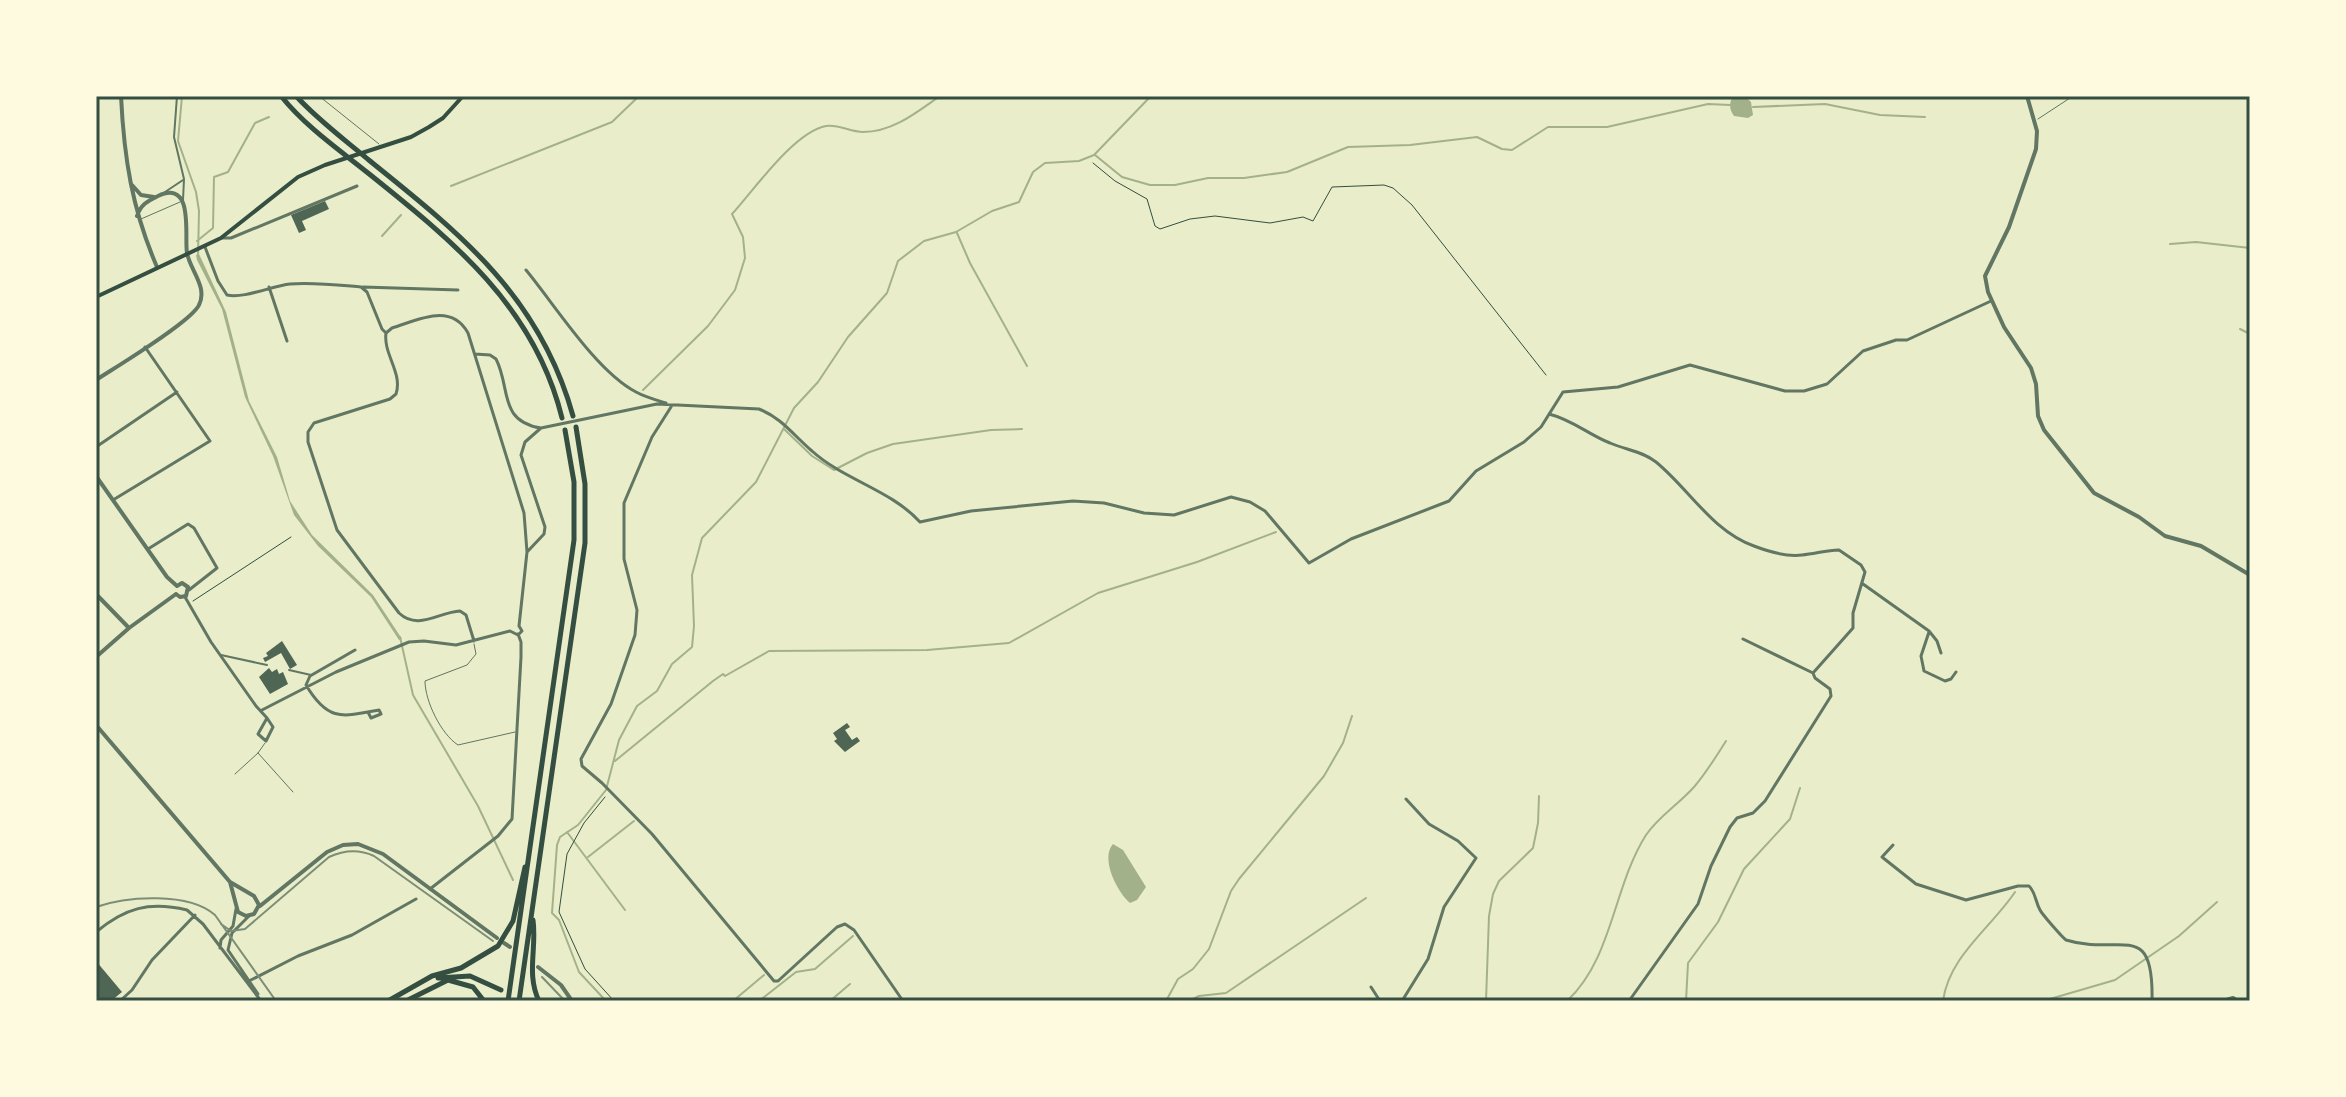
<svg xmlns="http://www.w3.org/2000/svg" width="2346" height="1097" viewBox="0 0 2346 1097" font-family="Georgia,serif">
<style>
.water{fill:#a3b18a}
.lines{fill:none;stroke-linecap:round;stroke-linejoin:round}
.stream{stroke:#a3b18a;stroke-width:2}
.building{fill:#4f6655}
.path{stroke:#344e41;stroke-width:1}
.service{stroke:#617663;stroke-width:1}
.pedestrian{stroke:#617663;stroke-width:2}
.minor{stroke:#617663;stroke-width:3}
.tertiary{stroke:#617663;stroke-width:4}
.secondary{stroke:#344e41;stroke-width:4}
.motorway{stroke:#344e41;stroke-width:5}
.tram{stroke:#7c8e77;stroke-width:2}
.neatline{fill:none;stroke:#344e41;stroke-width:3}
</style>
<rect width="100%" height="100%" fill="#e9edc9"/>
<path class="water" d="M1733 96H1745L1751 102 1753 115 1748 118 1734 116C1729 109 1729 103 1733 96Z
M199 254 226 312 249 401 277 457 290 501 312 535 373 595 402 639 399 640 371 597 318 546 294 515 273 456 245 397 222 309 197 260 196 255Z
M1113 844 1123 850 1146 887 1137 900 1130 903C1117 892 1100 858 1113 844Z"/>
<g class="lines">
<path class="stream" d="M182 96 178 141 196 192 199 211 198 257
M1753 107 1825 104 1880 115 1925 117
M1095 155 1122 177 1150 185H1175L1208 178H1244L1287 172 1348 147 1410 145 1477 137 1502 149 1512 150 1548 127H1607L1708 104 1730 105
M451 186 612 122 639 96
M957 233 970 263 1027 366
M382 236 401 215
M197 241 213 228 214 177 228 172 255 123 269 117
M2170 244 2196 242 2250 248
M2240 329 2250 334
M643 390 708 326 735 290 745 258 743 237 732 214C754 190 794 132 826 126 839 124 850 132 863 132 893 132 917 112 940 96
M784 429 812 456 834 470 867 453 893 444 991 430 1022 429
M400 637 413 695 478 806 513 880
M615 761 713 681 723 674 725 676 769 651 927 650 1009 643 1098 593 1197 562 1276 532
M567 832 625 910
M588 857 634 821
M606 1001 579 972 559 920 552 913 557 845 560 837 578 825 606 790 619 740 637 706 657 691 672 664 692 647 694 626 692 575 702 538 756 482 794 408 818 382 848 337 887 293 898 261 924 241 956 232 992 211 1019 202 1033 172 1045 163 1079 161 1094 155 1150 97
M733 1001 764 975
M759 1001 796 972 815 969 853 936
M830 1001 850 984
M1166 1001 1178 979 1193 969 1209 949 1231 891 1239 879 1324 776 1343 743 1352 716
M1189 1001 1199 996 1226 993 1366 898
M1486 1001 1489 916 1493 894 1499 881 1533 848 1538 823 1539 796
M1567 1001C1613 958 1613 887 1646 835 1659 816 1679 804 1694 787 1706 773 1716 757 1726 741
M1686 1001 1688 963 1718 922 1744 869 1790 819 1800 788
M1943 1001C1949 956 1991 928 2015 892
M2043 1001 2115 980 2179 936 2217 902"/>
</g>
<path class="building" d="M325 201 329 209 302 221 306 230 299 233 291 215Z
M282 641 297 665 290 669 281 653 265 662 263 658 268 656 266 653Z
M269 668 272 672 277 669 279 674 283 672 288 684 270 694 259 677Z
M847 723 850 727 845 730 852 740 857 737 860 741 845 752 834 741 837 739 833 733Z
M96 961 122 992 111 1001H96Z"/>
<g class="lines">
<path class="path" d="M1093 163 1115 181 1147 199 1155 226 1160 229 1190 219 1215 216 1270 223 1303 217 1313 221 1332 187 1384 185 1393 188 1412 205 1546 375
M193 601 291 537
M605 797 584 823 567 854 559 912 585 969 614 1001"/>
<path class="service" d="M319 96 379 144
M2038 119 2073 96
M141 219 180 202
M474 644 476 654 467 665 425 681C425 701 441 734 458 745L515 732
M258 753 293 792
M235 774 258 753 265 743"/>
<path class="pedestrian" d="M177 96 174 137 184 179 183 200
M165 192 183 180
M221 655 267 665
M289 670 311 675"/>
<path class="minor" d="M223 238H231L357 186
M205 247 218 281 227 295C243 299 272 286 290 284 313 282 338 285 361 287L367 292 382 329 386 333
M526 270C555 305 596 371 636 392 645 397 656 400 666 403
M269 287 287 341
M363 287 458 290
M386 333C383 354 403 373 396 394L390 399 314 423 308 432V442L337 530 399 613C418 631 439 612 460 611L466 615 474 641
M475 354 490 355 496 359C511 388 498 421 541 428L657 404 759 409C782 418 794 436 812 451 844 480 891 490 920 522L971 511 1073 501 1104 503 1144 513 1174 515 1231 497 1250 502 1265 511 1309 563 1351 539 1449 501 1476 471 1524 442 1541 427 1563 392 1618 387 1690 365 1785 391H1804L1827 384 1863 351 1896 340H1907L1991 301
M671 407 652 437 624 503V559L637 610 635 635 611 704 581 759 582 766 602 783 652 834 774 981H778L837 927 845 924 854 930 903 1001
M1549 414C1573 420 1589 435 1610 443 1626 450 1642 451 1656 462 1689 489 1712 531 1754 546 1767 551 1788 557 1802 555 1815 554 1826 550 1839 550L1861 565 1865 572 1853 613V628L1813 673 1815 678 1830 689 1831 696 1765 801 1753 813 1737 818 1730 827 1711 866 1698 904 1629 1001
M96 447 177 392
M113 500 210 441 145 347
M148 549 188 524 194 528 217 568 189 590
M528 551 544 534 545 527 521 455 525 442 541 428
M1863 584 1929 631 1937 641 1941 653
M185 597 211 642 256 706 267 718
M1929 632 1921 656 1924 671 1945 681 1951 679 1956 672
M1743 639 1813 673
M355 650 310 676 306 685C328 722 342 717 379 710L381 714 371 718 368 712
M262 710 336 672 409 642 424 641 456 645 510 631 518 635 522 631 519 626 527 552 524 513 468 333C451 302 418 320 392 328L386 333
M267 718 273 727 266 741 258 734Z
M1893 845 1882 857 1916 884 1966 900 2018 886H2029C2036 893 2035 901 2040 910 2042 914 2061 936 2066 940 2120 957 2154 917 2152 1001
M430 889 498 836 512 819 521 657V642L518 634
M249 916 232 933 228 950 258 994
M96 932C125 908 149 901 187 910L203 924 261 1001
M220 948 221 940 233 926 236 909
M249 981 298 956 352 935 416 899
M1371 987 1380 1001
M120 1001 132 990 152 960 195 915
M1402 1001 1428 959 1444 907 1476 858 1458 841 1429 824 1406 799"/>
<path class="tertiary" d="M121 96C124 158 132 209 157 267
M2027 96 2037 131 2036 149 2009 227 1985 276 1988 292 2004 327 2031 368 2036 384 2038 416 2044 430 2094 493 2139 517 2165 536 2201 546 2250 575
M132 185 141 195 154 197
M96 380C116 367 191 322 199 305 208 287 190 270 187 253 184 236 195 179 158 196 148 201 141 204 137 216
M96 476 167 577 177 586 182 583 188 587 186 596 180 597 176 594
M96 594 129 628
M96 657 129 628 176 594
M96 725 230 882 254 896 259 905 254 914 246 916 238 912 230 882
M260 906 327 852 343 845 358 844 383 854 497 938
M504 943 510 947
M538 967 561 985 572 1001
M2223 1001 2233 998 2238 1001"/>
<path class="secondary" d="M96 297 221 238 298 177 325 165 411 137 429 127 443 118 463 96"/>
<path class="motorway" d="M281 96C305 126 338 149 368 173 453 241 535 307 562 418
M296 96C318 120 345 140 370 161 462 235 540 297 573 416
M533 920C537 948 526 974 539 1001
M438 978 470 976 501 990
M388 1001 432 976 461 968 498 946 513 921 525 867
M406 1001 448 980 473 987 484 1001
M508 1001 574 540V482L565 430
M519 1001 585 543V484L576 427"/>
<path class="tram" d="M96 907C127 896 189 892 215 915L276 1001
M221 924 231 931 245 929 329 857C344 850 359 849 374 856L493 941
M542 977 564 1000"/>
</g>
<rect width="2346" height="1097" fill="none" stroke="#fefae0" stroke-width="196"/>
<rect x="98" y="98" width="2150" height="901" class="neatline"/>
</svg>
